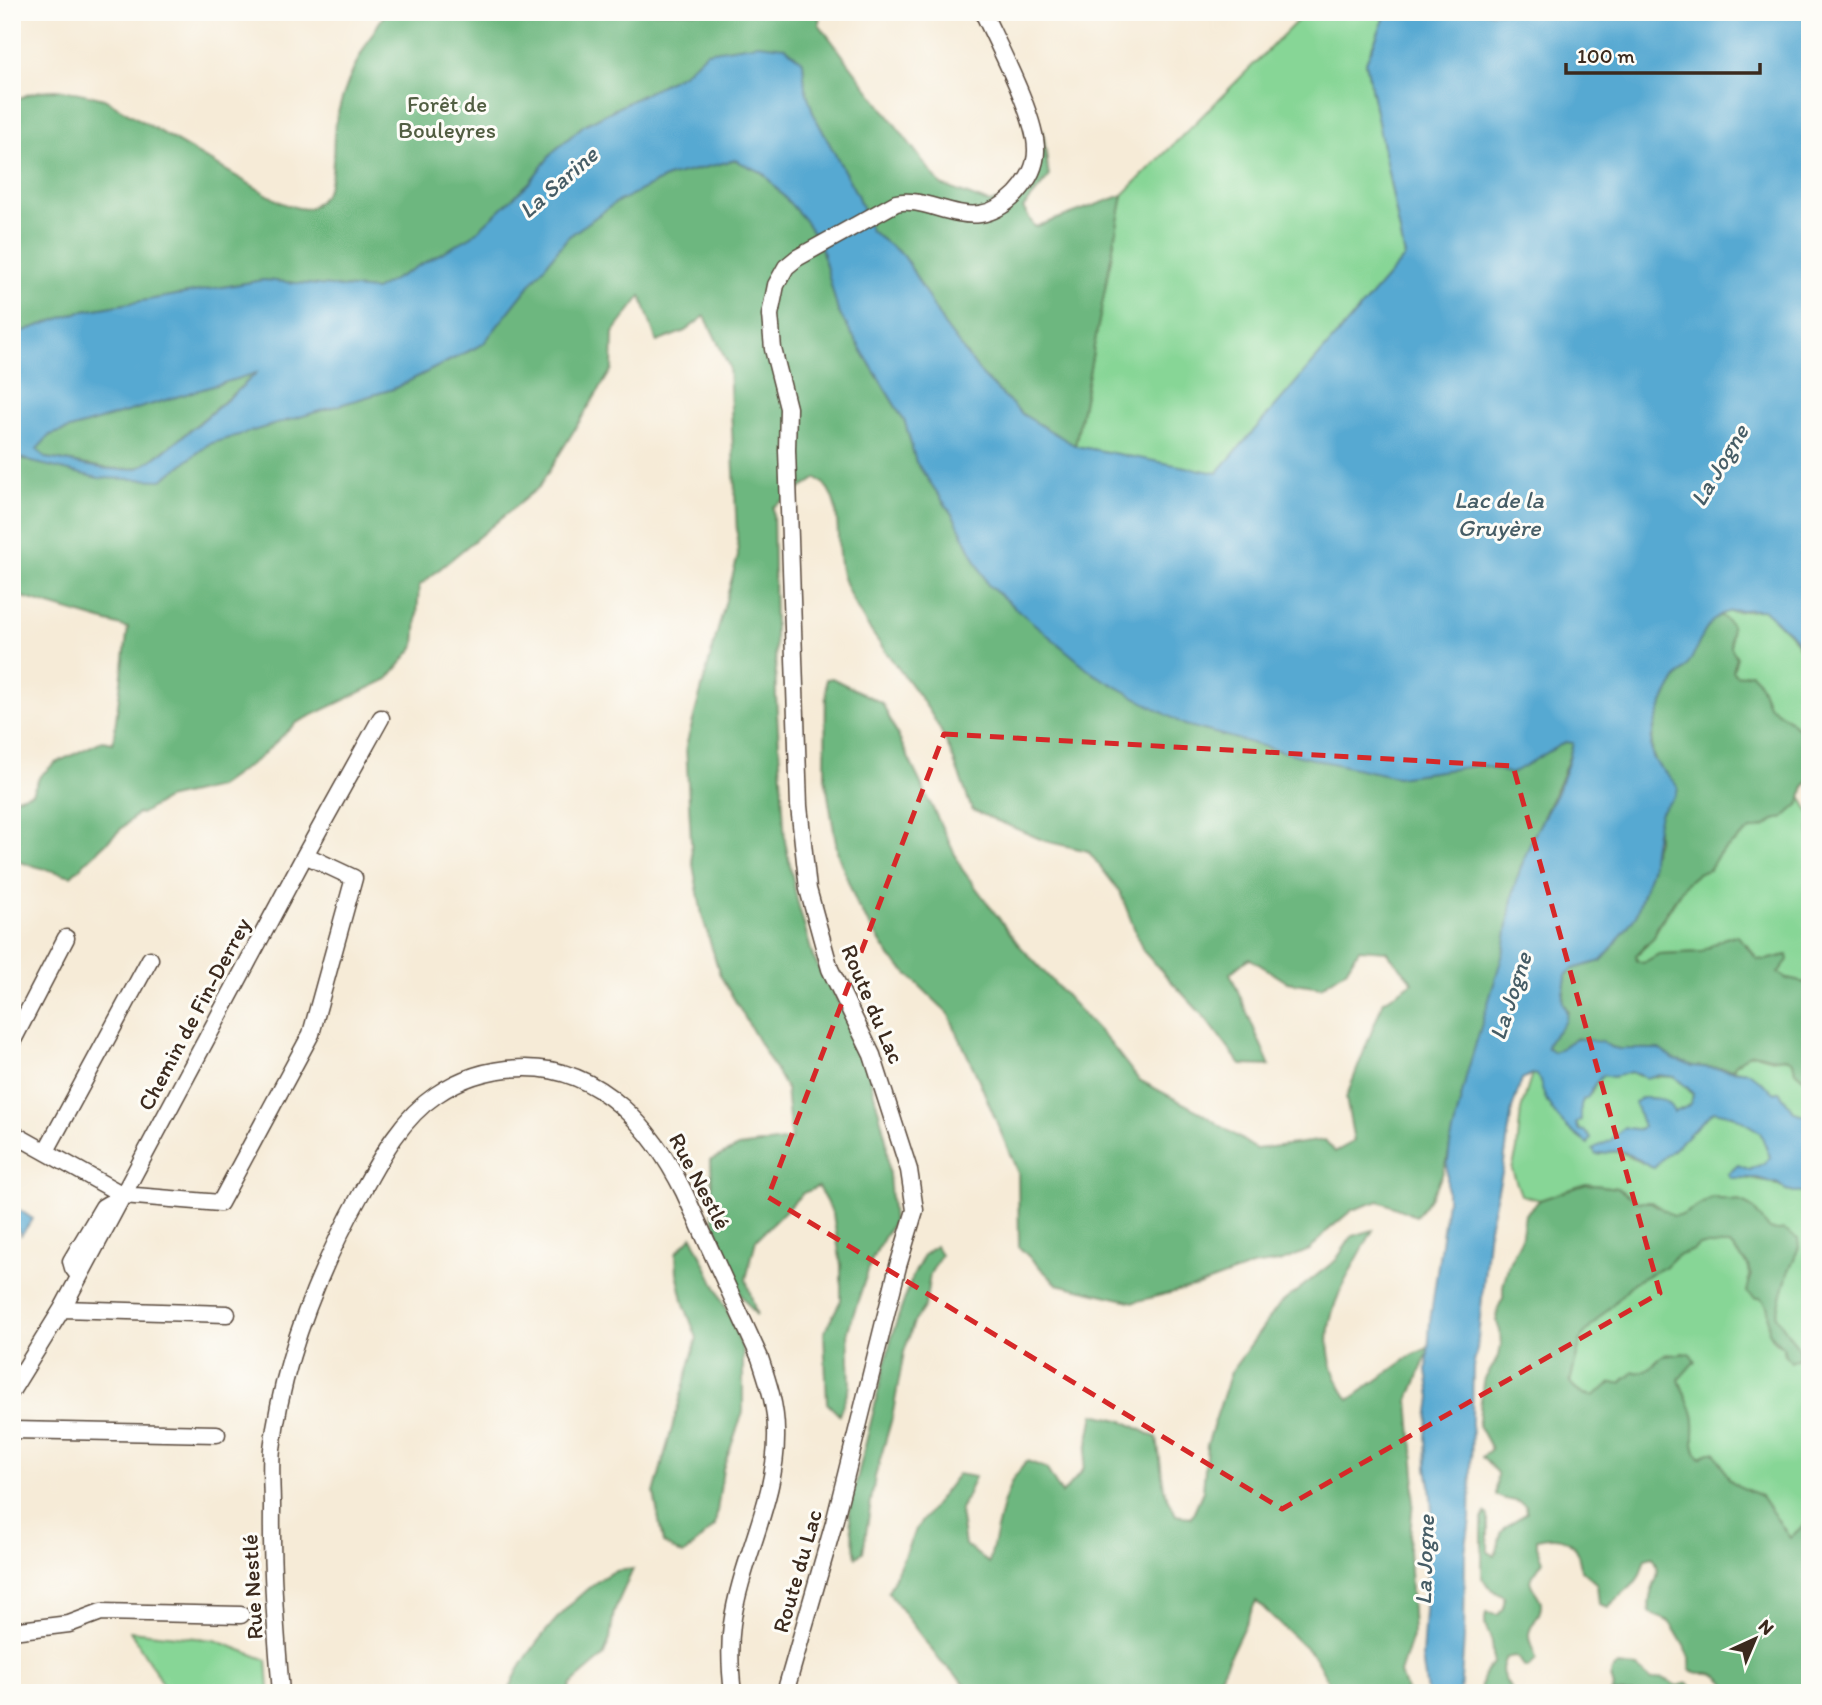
<svg xmlns="http://www.w3.org/2000/svg" width="1822" height="1705" viewBox="0 0 1822 1705" font-family="Itim,sans-serif">
<style>
.green{fill:#87d696;stroke:#61805a;stroke-width:2}
.forest{fill:#6db77f;stroke:#54704e;stroke-width:2}
.water{fill:#56a9d2;stroke:#486a78;stroke-width:2;fill-rule:evenodd}
.lines{fill:none;stroke-linecap:round;stroke-linejoin:round}
.minor-casing{stroke:#57473a;stroke-width:19}
.minor{stroke:#fff;stroke-width:16}
.marked{fill:none;stroke:#d62828;stroke-width:5;stroke-dasharray:14 9;stroke-linejoin:round}
.labels{text-anchor:middle;dominant-baseline:central;stroke-width:6;stroke-linejoin:round;paint-order:stroke}
.park-label{font-size:23px;fill:#525e42;stroke:#fdfcf7}
.street-label{font-size:23px;fill:#3b2a1e;stroke:#fdfcf7}
.water-label{font-size:24px;font-style:italic;fill:#465d66;stroke:#fdfcf7}
</style>
<rect width="100%" height="100%" fill="#fdfcf7"/>
<filter id="ink" filterUnits="userSpaceOnUse"><feTurbulence type="fractalNoise" baseFrequency=".0143" numOctaves="2"/><feDisplacementMap in="SourceGraphic" scale="14" xChannelSelector="R" yChannelSelector="G"/><feConvolveMatrix kernelMatrix="1 2 1 2 8 2 1 2 1" color-interpolation-filters="sRGB"/></filter>
<filter id="wash" filterUnits="userSpaceOnUse"><feTurbulence type="fractalNoise" baseFrequency=".00686" numOctaves="4" result="noise"/><feDisplacementMap in="SourceGraphic" scale="28" xChannelSelector="R" yChannelSelector="G"/><feGaussianBlur stdDeviation="1.57" result="paint"/><feColorMatrix in="noise" values="0 0 0 0 0 0 0 0 0 0 0 0 0 0 0 0 0 1.4 0 .05"/><feComposite in="paint" operator="in"/></filter>
<g filter="url(#wash)">
<rect width="100%" height="100%" fill="#f6ebd7"/>
<path class="green" d="M1306 12H1387L1366 62 1405 257 1217 474 1075 446 1123 195Z
M1763 610C1772 615 1776 622 1783 628 1817 656 1810 699 1810 739L1788 719 1768 705 1758 680 1751 673 1737 676 1733 671C1737 662 1736 655 1731 648 1731 636 1731 624 1720 615L1725 612Z
M1802 798 1810 813V984L1787 979 1778 973 1784 965 1781 956 1766 961 1757 959 1747 944 1719 942 1701 952 1659 954 1643 963 1637 961 1636 955 1648 944 1686 883 1698 873 1709 870 1718 855 1749 831 1766 826 1774 820 1783 818Z
M1752 1053 1773 1059 1785 1057 1793 1062 1795 1071 1810 1084V1117L1794 1112 1779 1092 1775 1093C1756 1081 1756 1074 1732 1069L1743 1056Z
M1631 1072 1639 1076 1675 1077 1693 1094C1692 1107 1685 1108 1674 1112L1652 1098H1641L1644 1127 1639 1130C1621 1124 1610 1141 1601 1154 1624 1145 1634 1162 1654 1168 1661 1158 1670 1153 1678 1145 1690 1133 1701 1122 1714 1110L1732 1115 1761 1132 1770 1157 1764 1163 1750 1170 1744 1167 1738 1178 1768 1181 1786 1190 1810 1195V1509L1807 1522 1790 1538 1761 1496 1738 1486 1729 1479 1715 1452H1709L1700 1458C1689 1446 1697 1430 1693 1415 1690 1403 1683 1391 1679 1379L1685 1370 1683 1353C1676 1356 1668 1352 1662 1356 1655 1360 1653 1368 1646 1372 1636 1376 1628 1374 1621 1383H1612L1593 1396C1582 1394 1575 1392 1570 1382L1582 1336 1587 1329 1634 1282 1665 1267 1676 1256 1693 1250 1699 1245H1730C1739 1255 1755 1266 1748 1281 1754 1288 1762 1296 1766 1303 1776 1325 1757 1345 1798 1348L1776 1316 1787 1273 1799 1247 1767 1228 1753 1208 1737 1200 1726 1202 1713 1197 1682 1215 1672 1216 1651 1202H1638L1617 1188 1586 1184 1540 1200 1521 1195 1512 1170 1517 1150 1521 1110 1532 1074 1537 1075C1543 1085 1545 1097 1551 1107 1560 1123 1574 1134 1588 1144L1576 1124C1579 1117 1580 1106 1582 1102 1584 1099 1588 1097 1590 1094 1595 1086 1596 1081 1603 1075L1613 1077Z
M130 1631 215 1640 267 1660 269 1688 261 1693H169Z"/>
<path class="forest" d="M386 12H820L819 24 941 185 989 203 1014 196 1033 177 1043 130 1049 177 1023 208 1035 227 1123 195 1075 446 1022 414 983 376 944 325 904 256 871 231 857 195 814 115 805 87 803 62 707 52 683 74 584 125 553 152 529 183 472 236 375 290 263 280 79 312 12 335V103C41 83 73 90 104 99L282 203C297 208 309 214 321 199 338 179 331 150 335 126 343 84 363 47 386 12Z
M735 160 763 173 804 219 820 243 838 311 905 422 916 462 954 517 1397 777 1482 765 1511 774 1565 742 1573 743C1560 793 1529 836 1515 886 1509 906 1509 929 1504 949 1491 1014 1468 1081 1450 1145 1447 1170 1433 1198 1416 1216L1379 1201 1352 1210 1326 1232 1310 1250 1280 1262 1252 1266 1198 1286 1134 1302 1057 1284 1019 1247 1018 1173 979 1080 948 1013 891 958 858 907 838 855 825 777 826 679 832 678 882 703 962 869 1019 945 1110 1043 1139 1080 1200 1112 1256 1149 1325 1140 1335 1152 1354 1141 1346 1098 1383 1002 1413 982 1386 951 1359 949 1346 970 1321 987 1287 982 1249 958 1230 973 1270 1066 1241 1065 1207 1020 1143 951 1120 892 1088 851 1045 841 972 810C960 777 949 742 930 712 901 667 861 629 843 578 832 547 848 499 817 478L773 507 776 696 785 841 797 900 813 957 849 1021 867 1067 886 1139 893 1222 872 1259 848 1330 850 1386 839 1415 827 1403 824 1333 841 1300V1265L833 1214 818 1187 803 1193 756 1240 746 1279 757 1316 741 1295 713 1219 711 1160 738 1147 791 1140 786 1088 720 975 702 915 692 859 686 746 738 556 729 366 705 316 685 331 657 342 641 296 613 333 612 369 539 487 419 586 415 646 388 679 296 723 259 758 218 787 166 799 141 814 138 813 71 876 12 860V799L32 793 40 776 55 763 102 741 113 743 128 628 12 594V455L32 462 162 480 209 444 393 389 483 344 568 237 615 203 667 177Z
M258 372C239 388 152 466 136 468 106 472 75 461 45 458L36 449 50 435Z
M1720 615C1739 628 1728 630 1731 646 1732 650 1735 654 1737 657L1733 671 1737 676 1751 673 1758 680 1768 705 1788 719 1810 739V778L1803 789 1800 803 1783 818 1774 820 1766 826 1749 831 1718 855 1709 870 1698 873 1686 883 1658 925 1654 937 1636 955 1637 961 1643 963 1659 954 1701 952 1726 937 1738 936 1757 959 1766 960 1787 955 1788 960 1778 973 1787 979 1810 984V1032L1808 1040 1810 1084 1795 1071 1793 1062 1785 1057C1754 1062 1759 1039 1732 1069L1693 1066 1673 1059 1659 1049H1619L1577 1038 1571 1041 1560 1050 1553 1052 1547 1047 1548 1041 1562 1026 1568 1011 1563 1002 1566 975 1573 969 1601 961 1609 952 1636 915 1652 866 1651 859 1657 840V819L1662 810 1655 760C1644 739 1665 696 1677 678 1681 672 1687 667 1690 661 1698 646 1705 624 1720 615Z
M1586 1184 1617 1188 1638 1202H1651L1673 1216 1682 1215 1713 1197C1727 1202 1743 1198 1754 1210 1764 1220 1767 1235 1784 1230L1798 1239 1799 1247 1788 1273 1776 1316 1798 1348 1799 1358 1791 1362 1785 1355 1783 1347 1769 1332C1767 1320 1772 1306 1761 1298H1755L1747 1292 1751 1275 1749 1266 1730 1245H1699L1693 1250 1676 1256 1665 1267 1634 1282 1582 1336 1570 1382C1575 1392 1582 1394 1593 1396L1612 1383H1621L1634 1372C1648 1374 1653 1366 1662 1356L1690 1353 1695 1361 1679 1379C1682 1392 1690 1403 1693 1415 1697 1430 1689 1446 1700 1458L1709 1452H1715L1729 1479 1738 1486 1761 1496 1790 1538 1807 1522 1810 1509V1693H1732C1726 1684 1720 1674 1709 1673 1701 1673 1698 1674 1691 1670 1690 1666 1690 1662 1690 1658 1689 1654 1673 1626 1670 1623 1664 1617 1656 1618 1650 1612 1645 1588 1667 1577 1653 1557L1645 1559 1640 1575 1636 1581 1608 1607 1599 1604 1597 1584 1581 1570C1578 1542 1565 1532 1537 1539V1546L1543 1561 1530 1580C1531 1590 1541 1595 1541 1604 1542 1616 1530 1623 1529 1634 1528 1643 1535 1651 1536 1660L1528 1668 1524 1667 1520 1660 1514 1656 1506 1658C1497 1673 1506 1680 1513 1693H1480C1481 1680 1483 1672 1493 1663 1493 1655 1494 1645 1490 1637 1487 1628 1483 1625 1486 1613L1498 1615C1503 1610 1505 1605 1504 1597L1488 1587 1482 1578V1519L1485 1513 1488 1516V1552L1494 1555C1500 1548 1498 1539 1502 1532 1508 1522 1519 1519 1527 1513L1526 1506C1517 1498 1505 1502 1496 1495L1497 1473 1482 1457 1491 1449 1478 1425 1479 1419 1483 1382 1499 1356 1501 1345 1500 1331 1497 1322 1498 1308 1503 1298V1286L1509 1263 1521 1240 1525 1214 1540 1200Z
M1373 1230C1341 1289 1304 1337 1349 1400L1412 1355 1430 1347 1409 1400 1415 1474 1409 1549 1413 1633 1400 1673 1407 1693H1334L1315 1657 1256 1601 1222 1672 1216 1693H975L941 1662 888 1592 916 1529 958 1474 975 1477 960 1512 965 1545 989 1563 1003 1504 1012 1480 1027 1461 1046 1468 1062 1494 1083 1470 1094 1414 1124 1421 1157 1438 1164 1489 1176 1515 1191 1518 1203 1491 1207 1445 1231 1372 1279 1305 1336 1260 1352 1236Z
M692 1236 731 1319 743 1351V1412L723 1469 715 1526 683 1555 663 1543 654 1493 697 1338 684 1304 677 1273 676 1253Z
M935 1246 941 1255 930 1274 925 1306 914 1322 904 1352 892 1418 875 1477 863 1552 856 1557 849 1512 892 1335 912 1278 924 1255Z
M633 1569 614 1611 610 1639 603 1657 570 1685 568 1693H509C515 1660 583 1582 616 1571 621 1570 628 1570 633 1569Z
M1617 1666 1637 1668 1651 1680 1662 1678 1677 1686 1688 1683 1693 1688 1692 1693H1611L1614 1687C1611 1677 1608 1672 1617 1666Z"/>
<path class="water" d="M1387 12H1810V672L1805 655 1794 637 1764 610C1749 610 1729 608 1717 617 1703 628 1698 648 1689 663 1686 669 1680 673 1676 679 1665 697 1647 733 1652 754 1655 767 1672 776 1678 788 1676 800 1669 801 1662 810 1658 815 1651 859 1652 866L1636 915 1609 952 1601 961 1573 969 1566 975C1566 984 1561 994 1563 1003 1565 1009 1568 1011 1566 1019 1562 1030 1549 1035 1547 1047L1553 1052C1563 1050 1568 1039 1579 1039 1587 1038 1593 1043 1602 1041L1610 1047 1619 1049H1659L1673 1059 1693 1066 1749 1072 1775 1093 1779 1092 1794 1112 1810 1117V1195L1786 1190 1778 1184 1757 1178H1731L1728 1174 1738 1165 1750 1170 1764 1163 1770 1157 1760 1132 1732 1115 1714 1111C1701 1122 1690 1133 1678 1145 1670 1153 1661 1158 1654 1168 1643 1165 1637 1156 1627 1153 1616 1149 1606 1153 1596 1155L1593 1150 1596 1147 1610 1141 1624 1127 1639 1130 1643 1127 1635 1103 1641 1098C1656 1098 1666 1096 1674 1112 1685 1108 1692 1107 1693 1093L1675 1077 1657 1075 1646 1078 1631 1072 1613 1077 1603 1075 1594 1085 1588 1097 1583 1100 1581 1105V1120L1576 1124 1579 1130 1584 1131 1591 1138 1588 1144C1570 1132 1554 1117 1545 1097 1542 1090 1541 1082 1537 1075L1532 1074 1522 1079 1512 1109 1503 1169 1489 1227 1477 1349 1473 1368 1470 1520 1465 1552 1464 1639 1460 1693H1427L1422 1657 1427 1581 1426 1547 1432 1511 1430 1485 1427 1467 1426 1435 1431 1397 1427 1371 1430 1321 1447 1201V1168L1450 1145 1467 1073 1504 950 1514 887 1530 843 1556 794 1567 766 1573 743 1565 742 1511 774 1482 765 1397 777 1303 757 1185 725 1094 674 988 585 954 517 916 462 905 422 838 311 820 243 804 219 763 173 735 160 667 177 615 203 568 237 483 344 393 389 209 444 162 480 98 478 32 462 12 455V335L79 312 263 280 375 290 472 236 529 183 553 152 584 125 683 74 707 52 758 44 785 47 803 62 805 87 814 115 857 195 871 231 904 256 944 325 983 376 1022 414 1076 446 1217 473 1405 257 1366 62ZM256 373C242 388 152 465 137 468 108 474 74 461 45 458L37 449 50 435Z
M12 1205 33 1219 21 1235 12 1219Z"/>
</g>
<g filter="url(#ink)">
<g class="lines">
<defs>
<path id="minor" d="M12 1042 66 938
M12 1133 123 1195 220 1203 311 1034 354 878 305 855
M46 1151 150 959
M79 1276 73 1268 71 1261 103 1207 108 1204 117 1205
M62 1309 227 1314
M12 1390 62 1309 305 855 381 718
M12 1430 217 1434
M12 1631 69 1624 101 1612 241 1615
M281 1693C276 1631 271 1570 272 1507 272 1488 270 1468 272 1449 283 1357 318 1271 363 1190 382 1155 402 1118 436 1095 463 1076 494 1068 526 1068 602 1068 653 1130 684 1192L760 1358C768 1382 776 1406 776 1431 778 1498 741 1558 732 1624 729 1647 730 1669 733 1693
M785 1693 834 1523 898 1266 915 1210 909 1170 872 1055 830 969 808 889 799 806 787 450 788 408 773 349 770 315 776 285 786 267 797 258 896 203C919 196 952 218 980 214 994 212 1006 204 1016 194 1027 182 1036 168 1036 151 1037 118 998 45 983 12"/>
</defs>
<use href="#minor" class="minor-casing"/>
<use href="#minor" class="minor"/>
</g>
</g>
<path class="marked" d="M944 734 1513 766 1660 1293 1282 1509 768 1197Z"/>
<g class="labels">
<g class="park-label">
<text x="447" y="104">Forêt de<tspan x="447" dy="26">Bouleyres</tspan></text>
</g>
<g class="street-label">
<text transform="translate(873 1004) rotate(67)">Route du Lac</text>
<text transform="translate(194 1014) rotate(-62)">Chemin de Fin-Derrey</text>
<text transform="translate(700 1181) rotate(62)">Rue Nestlé</text>
<text transform="translate(797 1571) rotate(-74)">Route du Lac</text>
<text transform="translate(252 1587) rotate(-93)">Rue Nestlé</text>
</g>
<g class="water-label">
<text transform="translate(558 182) rotate(-41)">La Sarine</text>
<text transform="translate(1719 465) rotate(-59)">La Jogne</text>
<text x="1499" y="499">Lac de la<tspan x="1499" dy="28">Gruyère</tspan></text>
<text transform="translate(1510 996) rotate(-72)">La Jogne</text>
<text transform="translate(1424 1560) rotate(-88)">La Jogne</text>
</g>
</g>
<rect width="1822" height="1705" fill="none" stroke="#fdfcf7" stroke-width="42"/>
<g transform="translate(1755 1639) rotate(44)" stroke="#fdfcf7" stroke-width="5" paint-order="stroke">
<path d="M0-5L12 26L0 18L-12 26Z" fill="#3b2a1e"/>
<text y="-10" font-size="19" font-weight="bold" text-anchor="middle" fill="#3b2a1e">N</text>
</g>
<path d="M1566 63v10h194v-10" fill="none" stroke="#3b2a1e" stroke-width="3.5"/>
<text x="1577" y="63" font-size="21" fill="#3b2a1e" stroke="#fdfcf7" stroke-width="5" paint-order="stroke">100 m</text>
</svg>
